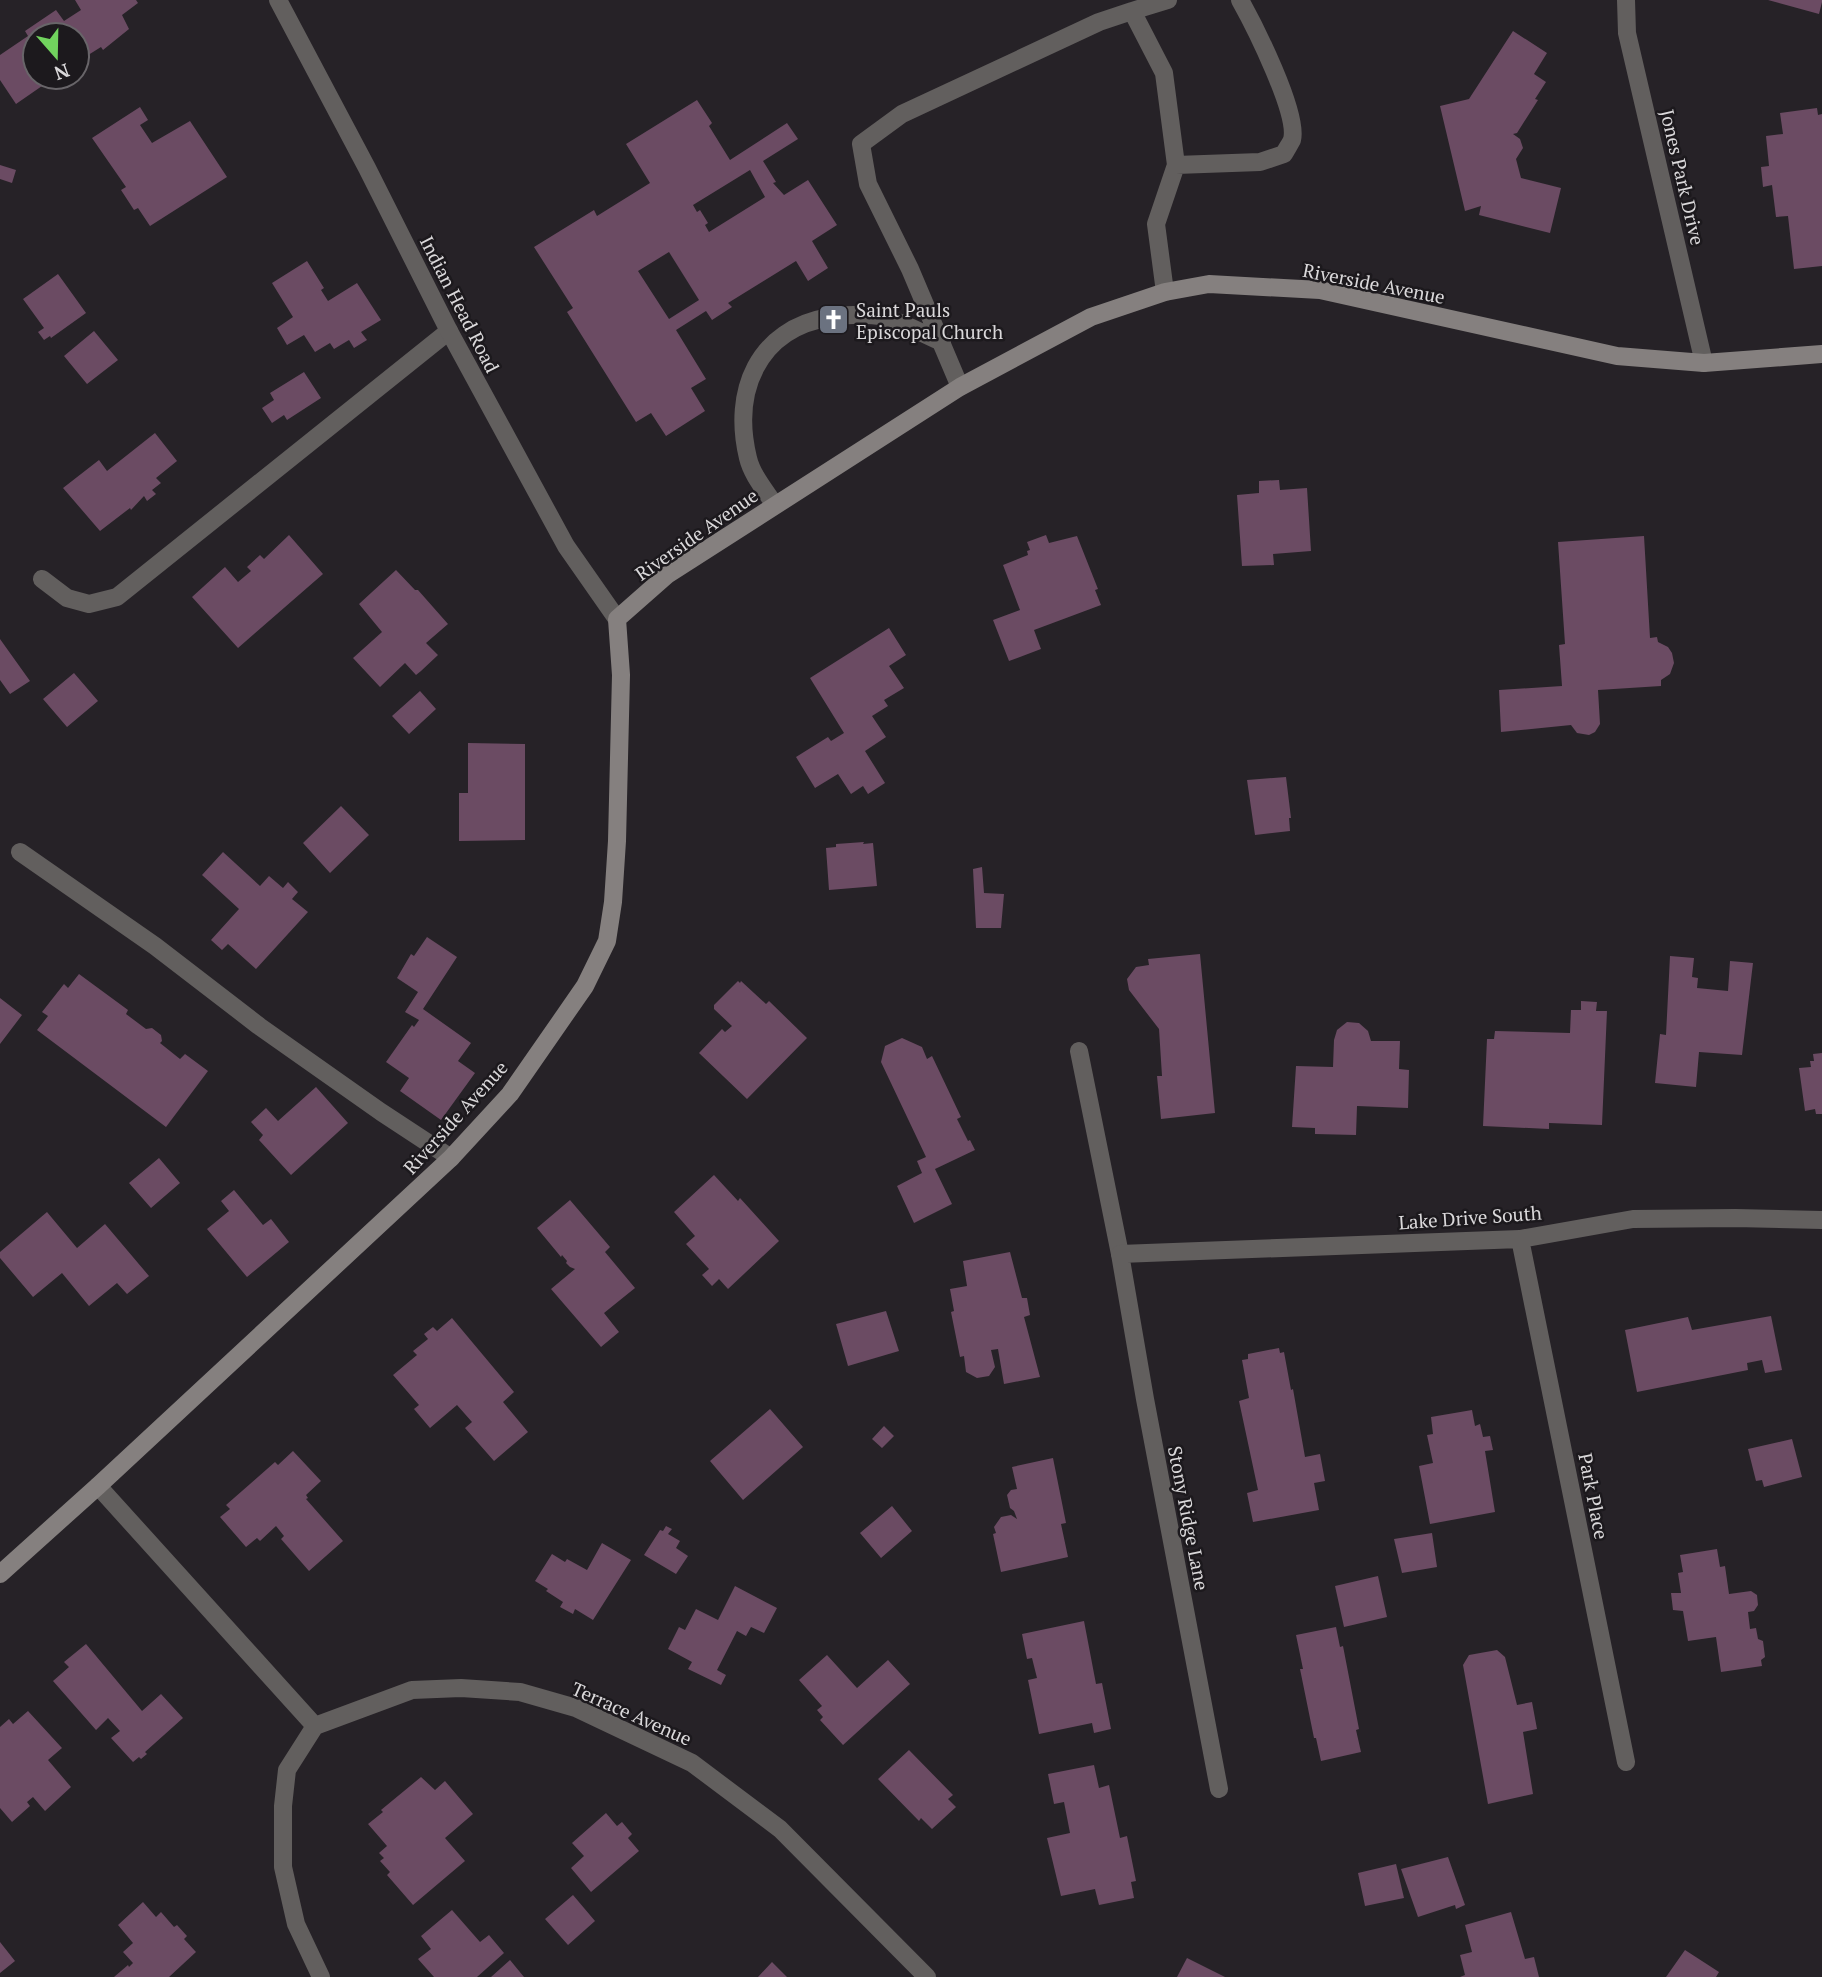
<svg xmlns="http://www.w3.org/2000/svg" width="1822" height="1977" viewBox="0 0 1822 1977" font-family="'PT Serif',serif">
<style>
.building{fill:#6b4b63;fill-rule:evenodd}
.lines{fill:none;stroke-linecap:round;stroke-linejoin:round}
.lane{stroke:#625f5e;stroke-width:18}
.street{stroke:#625f5e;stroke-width:18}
.secondary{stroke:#85807f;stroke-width:18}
.labels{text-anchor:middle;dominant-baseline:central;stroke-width:5;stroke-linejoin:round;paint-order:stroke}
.street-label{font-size:19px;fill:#dad8da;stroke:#1c191d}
.poi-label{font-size:19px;fill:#dad8da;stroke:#1c191d;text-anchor:start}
</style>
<rect width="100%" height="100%" fill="#262227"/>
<path class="building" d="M75 0H136L138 3 122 15 129 29 103 50 101 47 77 62V35H35V77H55L16 104 0 80V55L28 36 25 31 56 10 64 21 81 10Z
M1768 0H1822V2L1819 14Z
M1513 31 1547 53 1534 74 1546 82 1535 99 1538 100 1517 133 1513 134 1520 139 1523 148 1516 159 1521 178 1561 188 1550 233 1479 215 1481 206 1465 211 1440 106 1469 99Z
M697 100 712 123 709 126 730 160 787 123 798 139 763 161 776 182 773 183 784 195 808 180 837 225 812 241 828 268 808 281 796 261 728 303 732 307 712 320 706 311 676 330 706 379 691 388 705 411 666 436 651 413 636 422 567 312 573 308 534 247 594 210 597 216 650 183 626 144ZM750 170 765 197 709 232 705 225 708 223 700 210 697 212 693 205ZM669 252 699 300 669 319 638 271Z
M140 107 148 120 140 125 152 143 190 121 227 177 150 226 138 208 134 210 121 190 126 187 92 138Z
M1817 108 1818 115 1822 114V266L1794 269 1788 216 1776 217 1772 185 1763 187 1761 167 1769 166 1766 136 1783 134 1780 113Z
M0 165 16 170 12 183 0 179Z
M307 261 324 288 321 290 328 301 357 283 381 320 361 332 367 340 354 348 349 340 334 349 330 343 315 352 304 335 287 345 277 328 293 317 272 283Z
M58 274 86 313 51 338 50 336 44 340 38 332 44 328 23 299Z
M94 331 118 360 87 384 64 356Z
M304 372 321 398 287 420 284 415 272 423 262 408 274 400 270 393Z
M155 433 177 461 156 478 161 483 152 490 156 494 147 501 144 496 131 510 130 508 100 531 63 488 99 460 107 471Z
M1279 480 1280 490 1307 488 1311 551 1273 554 1274 565 1242 566 1237 495 1259 493V481Z
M289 535 323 574 238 648 192 597 225 567 238 582 251 571 247 567 260 555 264 559Z
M1046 535 1049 543 1077 536 1098 589 1095 590 1101 605 1034 630 1041 649 1009 661 993 620 1020 610 1003 565 1028 555 1027 551 1030 550 1027 542Z
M1644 536 1650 638 1657 637 1658 642 1668 647 1672 653 1674 663 1670 674 1661 680V686L1598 690 1600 724 1595 732 1589 735 1577 733 1571 725 1501 732 1499 690 1562 686 1559 645 1565 644 1558 542Z
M396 570 415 590H418L448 624 426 643 438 655 421 671 416 675 405 663 380 687 353 658 382 632 359 604Z
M889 628 906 655 889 666 904 688 884 700 888 706 872 716 886 737 865 751 885 783 868 794 863 786 851 794 838 774 815 788 796 757 828 737 831 741 844 733 810 678Z
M0 639 30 681 10 694 0 680Z
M74 673 98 701 67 727 43 699Z
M420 691 436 709 409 734 392 716Z
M468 743 525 744V840L459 841V793H468Z
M1286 777 1291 818H1289L1290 831 1255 835 1247 780Z
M341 806 369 835 330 873 303 843Z
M864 842 863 844 873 843 877 886 829 890 826 848 836 847V844Z
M223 852 260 886 269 876 283 888 288 882 298 892 292 899 308 912 256 969 228 944 222 950 211 940 239 909 202 875Z
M982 867 984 893 1004 894 1001 928H976L973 869Z
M427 937 457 957 423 1009 471 1043 458 1061 475 1073 441 1120 400 1091 409 1078 386 1062 412 1025 414 1027 419 1020 405 1012 418 992 397 978 411 954 414 956Z
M1200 954 1215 1113 1161 1119 1157 1076H1162L1159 1029 1129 990 1127 979 1136 967 1149 965 1148 959Z
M1670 956 1694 958 1692 977 1698 978 1697 988 1728 991 1730 961 1753 963 1742 1055 1699 1052 1696 1087 1655 1083 1660 1034 1666 1035Z
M79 974 128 1010 126 1014 146 1029 152 1028 161 1035 162 1041 160 1043 180 1059 185 1054 208 1071 166 1127 37 1030 48 1016 42 1012 64 984 68 988Z
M738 981 740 983 741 981 766 1004 769 1001 807 1038 747 1099 699 1053 722 1029 725 1032 732 1026 714 1009V1005Z
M0 998 22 1015 0 1044Z
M1581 1001 1597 1002 1596 1011H1607L1602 1125 1549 1123V1129L1483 1126 1487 1039H1494L1495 1031 1570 1033 1571 1010H1581Z
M1347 1022 1359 1023 1368 1031 1371 1041H1400L1399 1069 1409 1070 1408 1108 1357 1106 1356 1135 1315 1134V1128L1292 1127 1296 1066 1333 1067 1334 1040 1337 1030Z
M902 1038 922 1047 927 1059 932 1056 961 1117 957 1119 968 1141 970 1140 975 1150 935 1169 952 1204 914 1223 897 1186 922 1173 917 1161 926 1157 881 1062 885 1046Z
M1822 1053V1114H1816L1815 1109 1805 1111 1799 1068 1811 1067 1810 1061H1814L1813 1054Z
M316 1087 348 1123 291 1175 259 1140 263 1135 251 1122 266 1108 278 1121Z
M159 1158 180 1183 151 1208 129 1183Z
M714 1175 738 1201 740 1198 779 1241 728 1289 719 1279 712 1286 702 1275 709 1269 686 1244 695 1236 674 1212Z
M234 1190 263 1225 271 1219 289 1242 247 1277 207 1229 229 1211 221 1201Z
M570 1200 610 1247 605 1252 635 1288 604 1313 619 1332 601 1347 551 1289 575 1269 570 1267 566 1263 567 1261 562 1255 561 1257 537 1228Z
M47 1212 77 1248 105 1224 149 1276 127 1294 117 1283 89 1306 62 1273 33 1297 0 1258V1252Z
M1010 1252 1022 1298H1027L1030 1315 1024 1317 1040 1377 1004 1384 998 1349 991 1350 995 1367 989 1376 977 1378 966 1372 964 1356 960 1357 951 1312 954 1311 950 1289 967 1286 963 1261Z
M886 1311 899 1351 848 1366 836 1324Z
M1771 1316 1782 1370 1765 1373 1762 1360 1747 1363 1748 1370 1637 1392 1625 1330 1688 1317 1692 1330Z
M452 1318 514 1392 503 1402 528 1432 494 1461 465 1428 472 1422 457 1405 430 1428 414 1409 419 1405 393 1375 417 1355 413 1351 428 1339 424 1334 433 1327 437 1331Z
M1279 1348 1280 1353 1284 1352 1291 1390 1293 1389 1305 1457 1320 1454 1325 1481 1314 1483 1319 1510 1253 1522 1247 1493 1258 1490 1239 1401 1249 1398 1242 1360 1248 1359V1354Z
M770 1409 803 1447 743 1500 710 1461Z
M1472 1410 1475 1426 1480 1424 1483 1437 1490 1436 1493 1450 1485 1451 1495 1512 1430 1524 1419 1466 1433 1463 1427 1435 1433 1434 1431 1417Z
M884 1426 894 1436 882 1448 872 1439Z
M1792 1439 1802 1477 1764 1487 1762 1480 1756 1481 1748 1449Z
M293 1451 321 1481 306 1495 308 1498 306 1499 343 1541 309 1571 281 1539 284 1536 276 1526 260 1541 257 1538 246 1547 220 1517 230 1509 226 1505 275 1462 278 1465Z
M1053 1458 1066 1523 1061 1524 1068 1557 1001 1572 993 1534 996 1533 994 1527 1001 1517 1011 1515 1017 1519 1014 1511 1010 1508 1007 1495 1011 1490 1017 1489 1012 1467Z
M892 1506 912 1531 881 1558 860 1533Z
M666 1526 672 1529 668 1534 680 1541 676 1548 688 1556 676 1574 644 1555 660 1530 663 1531Z
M1432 1533 1437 1567 1402 1573 1394 1539Z
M602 1543 631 1560 593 1620 575 1609 573 1614 560 1607 563 1602 546 1591 548 1589 535 1581 552 1554 565 1562 567 1559 587 1570Z
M1717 1549 1720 1567 1725 1566 1729 1594 1751 1591 1757 1595 1758 1605 1754 1611 1748 1612 1750 1629 1756 1628 1758 1639 1763 1641 1765 1657 1761 1660 1762 1666 1721 1672 1716 1637 1688 1641 1683 1611 1673 1610 1671 1593H1681L1678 1573 1683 1572 1680 1555Z
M1378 1576 1387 1617 1344 1627 1335 1586Z
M735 1586 777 1608 764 1633 751 1627 746 1636 737 1631 717 1670 726 1675 721 1685 688 1669 692 1662 668 1649 679 1627 685 1630 696 1609 718 1620Z
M1084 1621 1096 1684 1102 1683 1111 1729 1094 1733 1092 1723 1039 1734 1028 1680 1037 1678 1032 1658 1027 1659 1022 1634Z
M1336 1627 1340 1647 1343 1646 1359 1729 1356 1730 1361 1752 1321 1761 1316 1738H1314L1300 1669H1303L1296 1635Z
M86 1644 142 1711 161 1694 183 1718 145 1752 147 1754 141 1759 139 1757 133 1762 111 1738 120 1731 108 1718 96 1730 53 1681 69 1667 64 1662Z
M1497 1650 1505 1657 1517 1705 1532 1702 1537 1729 1523 1732 1533 1794 1488 1804 1463 1665 1469 1655Z
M827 1655 857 1688 888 1660 910 1684 843 1745 820 1720 823 1717 817 1710 822 1706 799 1680Z
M28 1711 62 1748 48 1760 71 1787 45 1811 33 1797 27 1802 30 1806 12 1822 0 1808V1727L9 1719 13 1724Z
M909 1750 953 1795 948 1799 956 1807 932 1829 921 1818 919 1821 878 1779Z
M1094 1765 1099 1788 1109 1785 1120 1838 1127 1836 1136 1881 1131 1882 1134 1898 1099 1905 1095 1889 1061 1896 1047 1838 1070 1833 1064 1802 1054 1804 1048 1774Z
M421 1777 435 1790 445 1781 473 1814 445 1838 465 1861 413 1905 387 1875 390 1872 380 1861 384 1858 379 1853 387 1846 368 1824 383 1812 381 1810Z
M606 1813 617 1826 622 1822 632 1834 628 1838 639 1851 591 1892 571 1868 584 1856 572 1843Z
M1448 1857 1465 1905 1456 1909 1455 1905 1418 1917 1401 1869Z
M1396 1864 1404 1898 1365 1906 1358 1873Z
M573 1895 595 1921 568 1945 545 1919Z
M143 1902 156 1917 161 1912 174 1927 177 1925 187 1936 184 1939 196 1952 169 1977H114L128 1965 129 1967 133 1963 123 1952 133 1943 118 1925Z
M452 1910 480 1942 489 1935 504 1953 477 1977H434L418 1959 431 1949 421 1936Z
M1511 1912 1525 1959 1534 1957 1539 1977H1460L1465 1975 1460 1955 1472 1952 1465 1925Z
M0 1942 15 1961 0 1973Z
M1685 1950 1719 1972 1716 1977H1666Z
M1187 1958 1225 1977H1177Z
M510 1960 524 1977H491Z
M772 1962 787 1977H758Z"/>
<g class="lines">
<path class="lane" d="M1132 11 1168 0
M1176 165 1260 162 1284 154C1286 150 1290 144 1292 140 1299 114 1254 25 1240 0
M960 387 910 269 868 184 861 144 902 114 1099 22 1132 11 1164 73 1176 165 1156 224 1165 292
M774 504C765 490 752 475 748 458 732 392 757 329 830 317 846 315 866 313 883 317 903 322 923 334 942 342
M42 579 67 598 89 604 117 597 449 331
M20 852 155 946 259 1026 381 1112 451 1158
M1079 1051 1120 1254"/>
<path class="street" d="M278 0 367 168 449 331 566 546 617 619
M1626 0 1627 33 1704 363
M1520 1239 1626 1762
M98 1486 315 1726 412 1690 461 1688 520 1692 576 1708 692 1763 780 1829 927 1977
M315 1726 287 1770 283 1806V1867L296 1924 321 1977
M1219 1789 1145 1399 1120 1254 1520 1239 1633 1219 1735 1218 1822 1220"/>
<path class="secondary" d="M0 1574 98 1486 451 1158 510 1094 585 986 607 941 613 902 617 841 621 675 617 619 667 575 960 387 1091 317 1165 292 1209 284 1320 290 1617 356 1704 363 1822 354"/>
</g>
<defs>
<symbol id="church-square" viewBox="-11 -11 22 22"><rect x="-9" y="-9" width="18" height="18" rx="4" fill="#6b7280" stroke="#1c191d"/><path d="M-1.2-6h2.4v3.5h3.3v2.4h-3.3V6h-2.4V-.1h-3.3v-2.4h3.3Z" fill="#fff"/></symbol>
</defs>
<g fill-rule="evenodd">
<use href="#church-square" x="816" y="302" width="35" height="35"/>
</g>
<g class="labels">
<g class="street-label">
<text transform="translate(1683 177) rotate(77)">Jones Park Drive</text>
<text transform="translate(1374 283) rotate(11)">Riverside Avenue</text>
<text transform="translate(460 304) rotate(63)">Indian Head Road</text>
<text transform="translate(696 534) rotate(-35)">Riverside Avenue</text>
<text transform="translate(455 1117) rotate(-48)">Riverside Avenue</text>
<text transform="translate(1470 1217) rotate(-4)">Lake Drive South</text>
<text transform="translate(1594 1496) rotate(79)">Park Place</text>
<text transform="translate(1189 1518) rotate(79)">Stony Ridge Lane</text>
<text transform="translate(632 1713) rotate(24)">Terrace Avenue</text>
</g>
<g class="poi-label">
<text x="856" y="309">Saint Pauls<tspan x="856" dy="22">Episcopal Church</tspan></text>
</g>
</g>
<g transform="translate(56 56) rotate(160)"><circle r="33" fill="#1c191d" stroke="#686569" stroke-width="2"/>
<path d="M0-5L12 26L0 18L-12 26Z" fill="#71d35e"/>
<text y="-10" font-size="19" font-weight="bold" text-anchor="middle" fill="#dad8da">N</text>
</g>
</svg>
